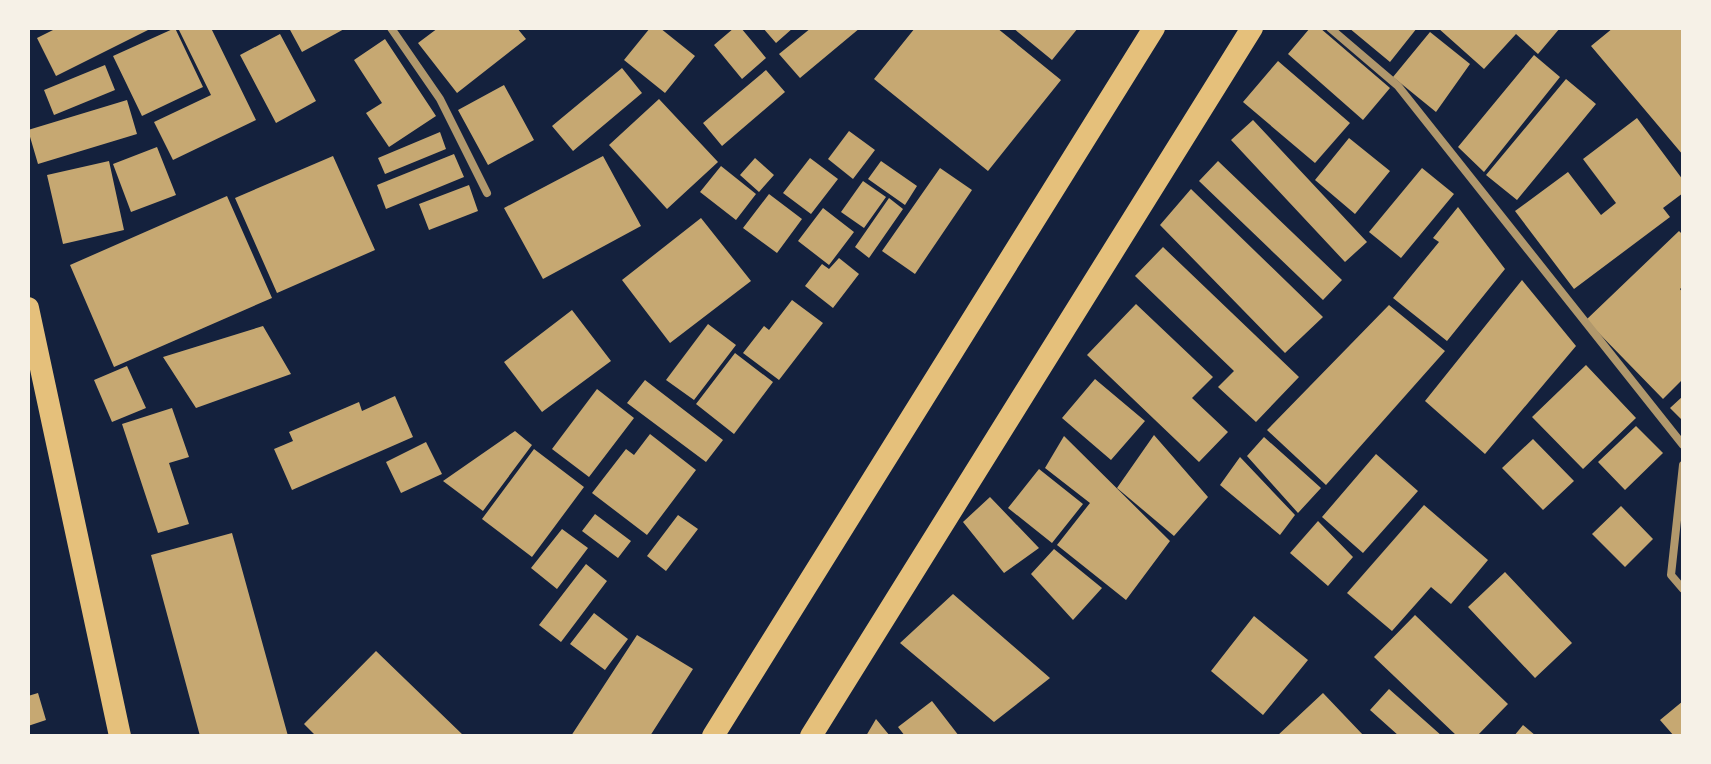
<svg xmlns="http://www.w3.org/2000/svg" width="1711" height="764" viewBox="0 0 1711 764" font-family="'IBM Plex Sans',sans-serif">
<style>
.building{fill:#c6a872}
.lines{fill:none;stroke-linecap:round;stroke-linejoin:round}
.minor{stroke:#b1986c;stroke-width:8}
.trunk{stroke:#e5c07b;stroke-width:22}
</style>
<rect width="100%" height="100%" fill="#14213d"/>
<path class="building" d="M57 28H152L56 76 37 38Z
M175 28 203 87 142 116 113 56Z
M178 28H211L256 120 173 160 154 122 211 95Z
M289 28H346L302 52Z
M438 28H517L526 39 457 93 418 43Z
M650 28H660L695 56 665 93 624 60Z
M734 28H741L766 58 742 79 714 45Z
M763 28H793L776 43Z
M811 28H860L800 78 779 54Z
M915 28H997L1061 80 988 171 874 79Z
M1013 28H1078L1052 60Z
M1310 28H1320L1390 88 1363 120 1288 54Z
M1349 28H1417L1390 62Z
M1438 28H1560L1538 54 1516 34 1484 69Z
M1613 28H1683V155L1591 46Z
M1430 32 1470 64 1436 112 1393 77Z
M280 34 316 101 276 123 240 55Z
M385 39 436 116 389 147 366 113 382 103 354 60Z
M1534 55 1560 77 1484 172 1458 147Z
M1278 61 1350 123 1315 163 1243 102Z
M105 65 115 90 54 115 44 90Z
M622 68 642 93 573 151 552 126Z
M766 70 785 92 722 146 703 123Z
M1566 79 1596 104 1517 200 1486 175Z
M504 85 534 140 488 165 458 110Z
M659 99 718 162 667 209 609 145Z
M127 100 137 134 38 164 28 130Z
M1637 118 1683 180V193L1663 208 1670 217 1574 289 1515 211 1568 172 1601 215 1616 203 1583 159Z
M1253 120 1367 242 1345 262 1231 140Z
M849 131 875 150 853 179 828 159Z
M440 132 446 149 385 174 378 158Z
M1349 138 1390 171 1355 214 1315 180Z
M157 147 176 195 131 212 113 164Z
M454 154 464 177 386 209 377 185Z
M333 156 375 250 277 293 235 198Z
M603 156 641 226 543 279 504 208Z
M755 158 774 175 759 192 740 175Z
M810 158 838 179 811 214 783 193Z
M109 161 124 230 63 244 47 175Z
M881 161 917 186 905 205 868 179Z
M1218 161 1342 280 1323 300 1199 181Z
M721 166 756 194 736 220 700 192Z
M940 168 972 190 915 274 882 251Z
M1422 168 1454 194 1401 258 1369 232Z
M863 181 886 197 864 228 841 212Z
M469 185 478 211 429 230 419 204Z
M1191 189 1323 317 1285 353 1160 225Z
M769 194 802 219 777 253 743 228Z
M227 196 272 298 114 367 70 265Z
M889 198 903 209 869 258 855 247Z
M1458 207 1505 269 1447 341 1393 298 1439 242 1433 238Z
M823 208 854 232 829 265 798 241Z
M701 218 751 281 670 343 622 280Z
M1679 231 1683 235V286L1680 289 1683 293V379L1663 399 1586 320Z
M1163 247 1299 377 1256 422 1218 387 1234 371 1135 276Z
M839 258 859 274 833 308 805 286 822 264 829 269Z
M1522 280 1576 346 1485 454 1425 401Z
M792 300 823 323 779 380 743 353 764 326 769 330Z
M1136 304 1213 377 1192 398 1228 432 1199 462 1087 355Z
M1389 305 1445 351 1326 485 1267 430Z
M572 310 611 361 542 412 504 362Z
M708 324 736 345 694 400 666 380Z
M263 326 291 374 196 408 163 357Z
M735 353 773 382 734 434 696 404Z
M1586 365 1636 418 1583 469 1532 417Z
M127 366 146 408 112 422 94 380Z
M1095 379 1145 421 1111 460 1062 418Z
M645 380 723 440 706 462 627 403Z
M597 389 634 418 589 477 552 449Z
M395 396 413 437 292 490 274 449 293 441 289 432 359 402 362 411Z
M1683 396V421L1670 408Z
M172 408 189 457 169 463 189 524 158 533 122 424Z
M1636 426 1663 453 1625 490 1598 462Z
M515 431 532 445 483 511 443 481Z
M650 434 696 470 647 535 592 493 626 449 634 455Z
M1154 435 1208 497 1174 536 1117 488Z
M1064 436 1170 541 1126 600 1057 545 1090 503 1045 468Z
M1264 437 1321 488 1298 513 1247 456Z
M1533 439 1574 481 1543 510 1502 468Z
M426 442 442 474 401 493 386 462Z
M534 449 584 487 532 557 482 519Z
M1376 454 1418 491 1363 553 1322 517Z
M1240 457 1295 515 1280 535 1220 485Z
M1039 469 1083 504 1052 543 1008 508Z
M990 497 1039 548 1004 573 963 522Z
M1424 505 1488 560 1451 604 1431 587 1392 631 1347 593Z
M1621 506 1653 539 1625 567 1592 534Z
M595 514 631 541 618 558 582 531Z
M678 515 698 529 666 571 647 556Z
M1318 521 1353 557 1328 586 1290 553Z
M562 529 588 548 557 589 531 568Z
M232 533 288 736H200L151 555Z
M1054 549 1102 588 1073 620 1031 574Z
M586 564 607 581 561 642 539 625Z
M1505 572 1572 643 1535 678 1468 607Z
M953 594 1050 678 994 722 900 643Z
M594 613 628 639 605 670 570 644Z
M1415 615 1508 704 1477 736H1457L1374 657Z
M1254 616 1308 660 1263 715 1211 671Z
M637 635 693 669 650 736H571Z
M376 651 464 736H316L304 724Z
M1389 689 1442 736H1399L1370 710Z
M38 693 46 720 28 726V696Z
M1323 693 1364 736H1277Z
M932 701 959 736H905L898 727Z
M1683 701V736H1674L1660 720Z
M876 719 890 736H866Z
M1523 725 1536 736H1514Z"/>
<g class="lines">
<path class="minor" d="M391 28 440 99 487 193
M1330 28 1398 86 1683 445
M1683 465 1671 575 1683 589"/>
<path class="trunk" d="M28 308 120 736
M713 736 1154 28
M811 736 1252 28"/>
</g>
<rect width="1711" height="764" fill="none" stroke="#f6f1e7" stroke-width="60"/>
</svg>
